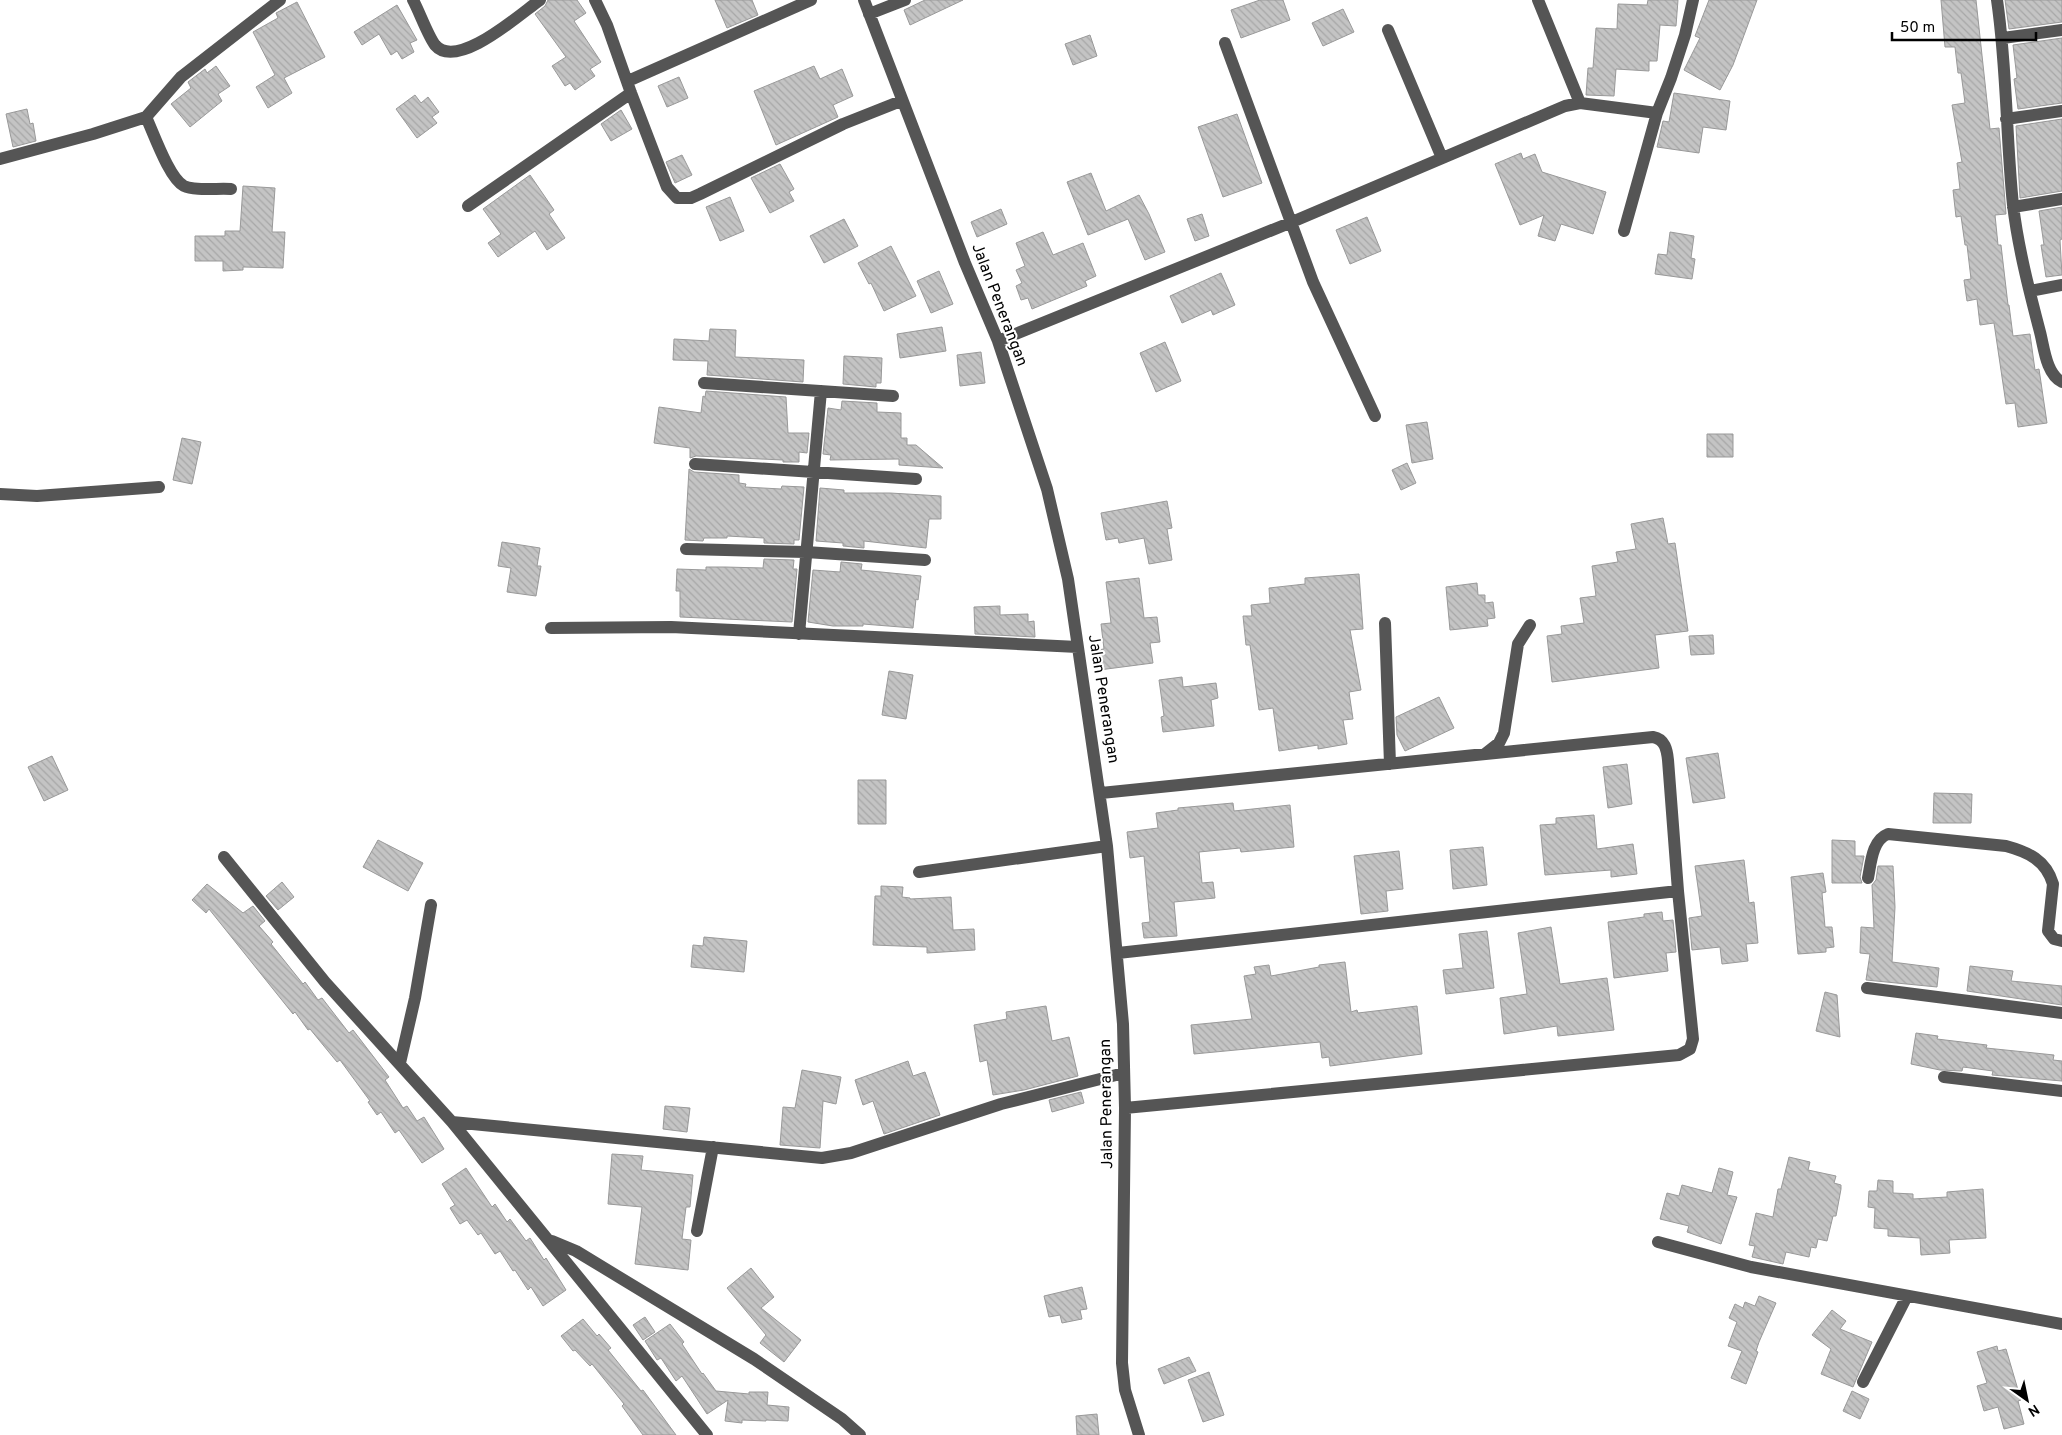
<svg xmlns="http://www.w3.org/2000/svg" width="2062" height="1435" viewBox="0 0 2062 1435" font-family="Overpass,sans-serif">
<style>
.building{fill:url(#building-back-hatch);stroke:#999}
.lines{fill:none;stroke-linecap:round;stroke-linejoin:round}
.minor{stroke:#555;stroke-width:12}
.labels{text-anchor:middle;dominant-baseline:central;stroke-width:4;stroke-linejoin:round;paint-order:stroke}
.street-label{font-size:16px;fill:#000;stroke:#fff}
</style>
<defs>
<pattern id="building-back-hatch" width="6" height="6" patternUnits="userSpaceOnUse" patternTransform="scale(1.25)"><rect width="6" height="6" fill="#c4c4c4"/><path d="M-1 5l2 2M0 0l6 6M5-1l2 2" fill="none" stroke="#a7a7a7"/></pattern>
</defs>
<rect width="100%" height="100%" fill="#fff"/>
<path class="building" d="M548 0H577L586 13 574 21 601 62 590 69 595 76 575 90 570 83 565 86 552 66 566 57 535 14 545 6Z
M715 0H752L758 15 727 28Z
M925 0H963L910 25 904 10Z
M1260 0H1283L1290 20 1241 38 1231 10Z
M1648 0H1678L1676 26 1660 25 1657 61H1649V71L1616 69 1614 96 1586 95 1588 68H1593L1596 28 1617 29 1618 4 1647 5Z
M1709 0H1757L1733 65 1720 90 1684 70 1700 38 1695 36Z
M1941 0H1976L1990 129 1999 128 2006 214 1995 215 1998 245H2001L2008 305H2009L2013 336 2030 334 2035 370 2039 369 2047 423 2018 427 2015 403 2006 404 1994 323 1980 325 1977 299 1967 301 1964 280 1971 279 1967 245H1965L1961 216 1956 217 1953 190 1960 189 1957 163 1962 162 1952 105 1965 103 1961 73H1958L1955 47H1945Z
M2005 0H2062V22L2009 29Z
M297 2 325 57 284 78 292 93 268 108 256 87 275 75 253 32 278 18 276 13Z
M397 5 417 40 410 43 414 52 402 59 397 51 391 55 379 34 362 45 354 32Z
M1343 9 1354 32 1323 46 1312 23Z
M1090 35 1097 56 1073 65 1065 44Z
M2062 38V103L2018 109 2014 79 2017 78 2013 45Z
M216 66 230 86 218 94 222 101 190 127 171 104 191 88 188 82 205 69 207 73Z
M814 66 820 79 842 69 853 96 833 105 838 117 776 145 754 91Z
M679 77 688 98 667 107 658 86Z
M1674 93 1730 101 1726 130 1703 127 1699 153 1657 147 1663 121 1669 122Z
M415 95 421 103 428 97 439 112 432 117 437 123 417 138 396 109Z
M27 109 30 124 33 123 36 141 13 147 6 114Z
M621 110 632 129 611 141 601 124Z
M1237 114 1262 183 1223 197 1198 127Z
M2062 119V191L2020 198 2016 126Z
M1521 153 1523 159 1535 154 1542 172 1606 192 1593 234 1561 224 1555 241 1538 236 1544 215 1520 225 1495 164Z
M682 155 692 175 675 183 666 162Z
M780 164 794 189 789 192 794 201 770 213 751 178Z
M1091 173 1106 211 1139 195 1149 214 1165 252 1145 260 1128 219 1088 235 1067 182Z
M530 175 554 210 549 214 565 238 547 250 535 231 498 257 488 243 501 234 483 209Z
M243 186 275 188 272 232H285L283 268 243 267V270L223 271V261H195V236H225V231H240Z
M730 197 744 231 720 241 706 207Z
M2062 207V239L2060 240 2062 275 2046 277 2041 245H2044L2039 211Z
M1001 209 1007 224 977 237 971 222Z
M1202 214 1209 236 1195 241 1187 219Z
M1367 217 1381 251 1350 264 1336 230Z
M844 219 858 246 824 263 810 236Z
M1043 232 1053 255 1083 243 1096 276 1085 281 1087 286 1032 309 1028 298 1021 300 1016 286 1022 283 1016 270 1025 266 1016 243Z
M1670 232 1694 236 1691 258 1695 259 1692 279 1655 274 1658 254 1667 255Z
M891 246 916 296 884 311 871 283 869 284 858 263Z
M939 271 953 304 931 313 917 281Z
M1221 273 1235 305 1213 315 1211 310 1182 323 1170 296Z
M942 327 946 351 900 358 897 334Z
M710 329 736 330 735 357 804 360 803 382 707 375 708 361 673 360 674 339 709 341Z
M1165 342 1181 381 1156 392 1140 353Z
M981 352 985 383 960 386 957 355Z
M844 356 882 358 881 383H876V387L843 384Z
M706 391 786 397 788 433H809L807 453 799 452V462H783V460L696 456 690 458V448L654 443 659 407 701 413 703 396 705 397Z
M842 401 877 403V412L901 413V438H907V445H916L943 468 899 465V459L830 460 831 455 823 454 828 408 841 410Z
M1427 422 1433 459 1412 463 1406 425Z
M1707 434H1733V457H1707Z
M182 438 201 442 192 484 173 480Z
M1407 463 1416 483 1401 490 1392 470Z
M689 469 694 472 739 475V483L746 484 745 487 781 489 782 486 804 487 799 540H794V544L764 543V538L727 536V538H704L703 541 685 540Z
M820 488 844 490V493H890L941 496V519H929L926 548 864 541V548L843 546V543L816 541Z
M1167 501 1172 528 1167 529 1172 560 1149 564 1144 538 1119 543 1118 538 1106 540 1101 513Z
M1663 518 1668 544 1675 543 1688 631 1655 635 1659 668 1552 682 1547 636 1562 634 1561 626 1584 623 1580 598 1596 596 1592 566 1618 562 1616 552 1636 549 1631 524Z
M502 542 540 548 537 566H541L536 596 507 592 511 568 498 566Z
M764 559 794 560 793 569H797L792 622 680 617V591H676L677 569 706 570V567H725L763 568Z
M841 562 862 564 861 570 921 576 918 600 916 599 913 628 863 624V626H833L808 622 813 570 840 572Z
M1359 574 1363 629 1350 630 1361 690 1349 692 1353 719 1343 720 1347 744 1318 749V745L1279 751 1273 708 1259 710 1250 645H1246L1243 616H1252L1251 605 1270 603 1269 588 1305 584V578Z
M1139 578 1144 618 1157 617 1160 642 1150 643 1153 663 1099 670 1097 650 1104 649 1101 624 1111 623 1106 582Z
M1477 583 1478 595H1485V603L1493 602 1495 618 1487 619 1488 626 1450 630 1446 587Z
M1000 606V615L1028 614V622L1034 621 1035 637 975 634 974 607Z
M1713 635 1714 654 1691 655 1689 636Z
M889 671 913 675 906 719 882 715Z
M1182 677 1183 687 1216 683 1218 698 1211 700 1214 726 1163 732 1161 717 1164 716 1159 680Z
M1439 697 1454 728 1405 751 1397 735 1396 717Z
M1718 753 1725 798 1693 803 1686 758Z
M52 756 68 790 44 801 28 767Z
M1627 764 1632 804 1608 808 1603 767Z
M858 780H886V824H858Z
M1934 793 1972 794 1971 823H1933Z
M1233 803 1234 811 1290 805 1294 847 1241 852 1240 848 1199 852 1202 883 1213 882 1215 898 1174 902 1177 936 1144 938 1142 923 1150 922 1144 856 1130 858 1127 832 1158 828 1156 813 1178 810V808Z
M1594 815 1597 849 1633 844 1637 874 1611 877V870L1545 875 1540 825 1556 824V818Z
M378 840 423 863 408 891 363 867Z
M1832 840 1855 841V856H1864L1860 877 1862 883H1832Z
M1483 847 1487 885 1453 889 1450 850Z
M1399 851 1403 889 1386 891 1388 911 1361 914 1354 856Z
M1744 860 1749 903 1754 902 1758 943 1746 944 1748 961 1722 964 1720 947 1692 950 1689 918 1702 916 1695 866Z
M1878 866H1893L1895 907 1892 962 1939 968 1937 987 1866 980 1870 954 1860 953 1861 927 1874 928 1872 885 1876 880Z
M1823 873 1826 892 1822 893 1825 927H1832L1834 947 1826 948V952L1798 954 1791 877Z
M282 882 294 897 278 910 266 896Z
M207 884 243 913 253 906 265 921 259 926 273 942 271 944 303 984 305 982 318 1000 322 998 349 1033 353 1030 389 1077 385 1080 403 1108 407 1106 417 1121 424 1117 444 1149 422 1163 399 1130 395 1133 381 1112 377 1115 368 1102 370 1101 340 1060 337 1062 310 1029 308 1030 295 1012 293 1014 209 909 206 913 192 900Z
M881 886 903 887 902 897 910 898V899L951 897 953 930 974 929 975 950 927 953V947L873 945 875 896H881Z
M1662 912 1663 921 1673 920 1676 952 1666 953 1668 971 1614 978 1608 922 1644 917V914Z
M1551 927 1560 984 1607 978 1614 1030 1558 1036 1557 1026 1504 1034 1500 998 1527 994 1518 933Z
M1487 931 1494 988 1446 994 1443 970 1463 968 1459 934Z
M704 937 747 941 744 972 691 967 693 945 703 946Z
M1345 962 1351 1012 1357 1010 1358 1013 1417 1006 1422 1054 1330 1066 1329 1057 1322 1058 1320 1042 1194 1054 1191 1025 1252 1019 1244 976 1256 974 1254 967 1269 965 1271 976 1319 967V965Z
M1970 966 2013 971 2011 981 2062 986V1005L1967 991Z
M1825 992 1837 995 1840 1037 1816 1031Z
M1046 1006 1052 1041 1069 1037 1078 1076 1024 1090 993 1095 987 1060 980 1062 974 1025 1007 1019 1006 1012Z
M1916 1033 1938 1036 1937 1039 1987 1045 1986 1048 2054 1055 2053 1060 2062 1061V1081L1992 1075 1993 1071 1963 1067 1962 1071 1940 1070 1911 1064Z
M908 1061 913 1076 925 1072 940 1115 884 1134 873 1101 863 1105 855 1080Z
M802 1070 841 1077 836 1104 823 1101 820 1148 780 1145 783 1107 795 1108Z
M1081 1092 1084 1103 1052 1112 1049 1100Z
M665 1106 690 1108 687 1132 663 1129Z
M612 1154 643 1156 641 1170 693 1175 690 1207H686L682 1239 691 1240 688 1270 635 1264 642 1207 608 1204Z
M1789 1157 1810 1162 1808 1170 1836 1176 1834 1183 1841 1185V1189L1836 1216H1833L1827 1241 1818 1239 1816 1248 1811 1247 1809 1257 1786 1252 1783 1264 1752 1257 1755 1246 1749 1245 1756 1213 1773 1217 1778 1189H1781Z
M466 1168 492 1207 495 1204 507 1222 510 1219 526 1241 530 1238 544 1260 546 1258 566 1290 543 1306 531 1287 528 1290 515 1270 513 1271 500 1251 495 1254 481 1233 478 1235 467 1220 460 1224 450 1208 455 1205 442 1184Z
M1719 1168 1733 1172 1727 1195 1737 1197 1721 1244 1687 1232 1689 1226 1660 1219 1667 1193 1679 1196 1682 1185 1712 1193Z
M1878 1180 1893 1181V1193L1913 1194V1199L1947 1197V1192L1983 1189 1986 1238 1949 1240 1950 1253 1921 1255 1920 1238 1888 1236V1229L1874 1228 1875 1208 1868 1207 1869 1191H1877Z
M751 1268 774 1297 761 1308 801 1340 784 1362 760 1343 766 1335 727 1288Z
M1082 1287 1087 1309 1080 1310 1082 1319 1062 1323 1060 1315 1049 1317 1044 1296Z
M1759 1296 1776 1303 1759 1342 1756 1351 1758 1352 1746 1384 1731 1378 1742 1351 1728 1346 1737 1322 1729 1318 1735 1304 1743 1308 1745 1302 1755 1306Z
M1832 1310 1846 1321 1840 1329 1872 1342 1853 1387 1821 1374 1831 1349 1812 1335Z
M645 1317 655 1332 643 1340 633 1325Z
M583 1319 597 1336 599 1334 611 1348 608 1350 641 1391 643 1390 676 1435H643L622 1406 624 1404 592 1364 590 1366 575 1350 573 1351 561 1336Z
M670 1324 684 1342 682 1344 702 1374 703 1373 716 1391 749 1394V1392H768L767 1405 789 1407 788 1421 766 1420V1421L742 1420V1423L725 1421 728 1400 707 1414 682 1376 676 1381 661 1358 657 1360 645 1341Z
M1997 1346 1998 1351 2006 1349 2021 1400 2018 1401 2024 1424 2004 1429 1998 1407 1984 1411 1977 1386 1987 1383 1977 1352Z
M1189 1357 1196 1371 1164 1384 1158 1369Z
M1209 1372 1224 1415 1203 1422 1188 1380Z
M1852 1391 1869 1399 1860 1419 1843 1411Z
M1097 1414 1099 1435H1077L1076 1416Z"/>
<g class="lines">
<path class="minor" d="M413 0C419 11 428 36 435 45 457 71 520 14 540 0
M595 0 607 25 631 93 667 187 677 198H691L700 194 843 124 901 101
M864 0 965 263 998 341 1047 489 1068 579 1107 846 1123 1024 1125 1108 1122 1363 1125 1390 1139 1435
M1538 0 1580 103
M1997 0C2007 68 2006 137 2013 205 2018 247 2029 290 2040 332 2044 347 2046 374 2062 382
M869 14 905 0
M1388 30 1442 158
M2003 38 2062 30
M1225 43 1313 282 1375 416
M628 81 811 0
M146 117C154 134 169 178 184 186 194 191 219 188 231 189
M2006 119 2062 111
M0 159 93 134 146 117 181 77 280 0
M468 206 631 93
M2013 207 2062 199
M1624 231 1657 113 1671 78 1685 35 1693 0
M2030 291 2062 285
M998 341 1292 222 1565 106 1580 103 1657 113
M704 383 893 396
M695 464 916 479
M0 494 37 496 159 487
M686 549 806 552 925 560
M1385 623 1390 764
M551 628 671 627 1078 647
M799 634 821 391
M1485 754 1499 743 1504 733 1518 644 1530 625
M1101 793 1653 737C1665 739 1667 750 1668 760L1678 891 1693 1039 1690 1049 1679 1055 1125 1108
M224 857 325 982 452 1122 707 1435
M919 872 1107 846
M1868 878C1871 863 1872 840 1888 834L2006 846C2028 852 2046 860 2053 884L2048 931 2054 939 2062 941
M1118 953 1678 891
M1867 988 2062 1013
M400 1063 415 998 431 905
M1944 1077 2062 1091
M452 1122 822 1158 851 1153 1001 1104 1124 1073
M697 1231 713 1147
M552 1241 576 1251 754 1359 842 1419 860 1435
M1658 1242 1751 1267 2062 1324
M1863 1382 1907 1296"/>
</g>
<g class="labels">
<g class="street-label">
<text transform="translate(999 305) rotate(69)">Jalan Penerangan</text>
<text transform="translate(1103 699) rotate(81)">Jalan Penerangan</text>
<text transform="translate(1107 1104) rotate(-91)">Jalan Penerangan</text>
</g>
</g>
<g transform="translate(2027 1400) rotate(147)" stroke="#ffffff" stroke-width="4" paint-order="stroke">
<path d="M0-4L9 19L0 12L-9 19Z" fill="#000000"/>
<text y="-8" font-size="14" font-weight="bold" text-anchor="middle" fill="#000000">N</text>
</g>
<path d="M1892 32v8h144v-8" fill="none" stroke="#000000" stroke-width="2.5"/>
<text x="1900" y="32" font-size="15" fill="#000000" stroke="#ffffff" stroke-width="4" paint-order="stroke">50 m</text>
</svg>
